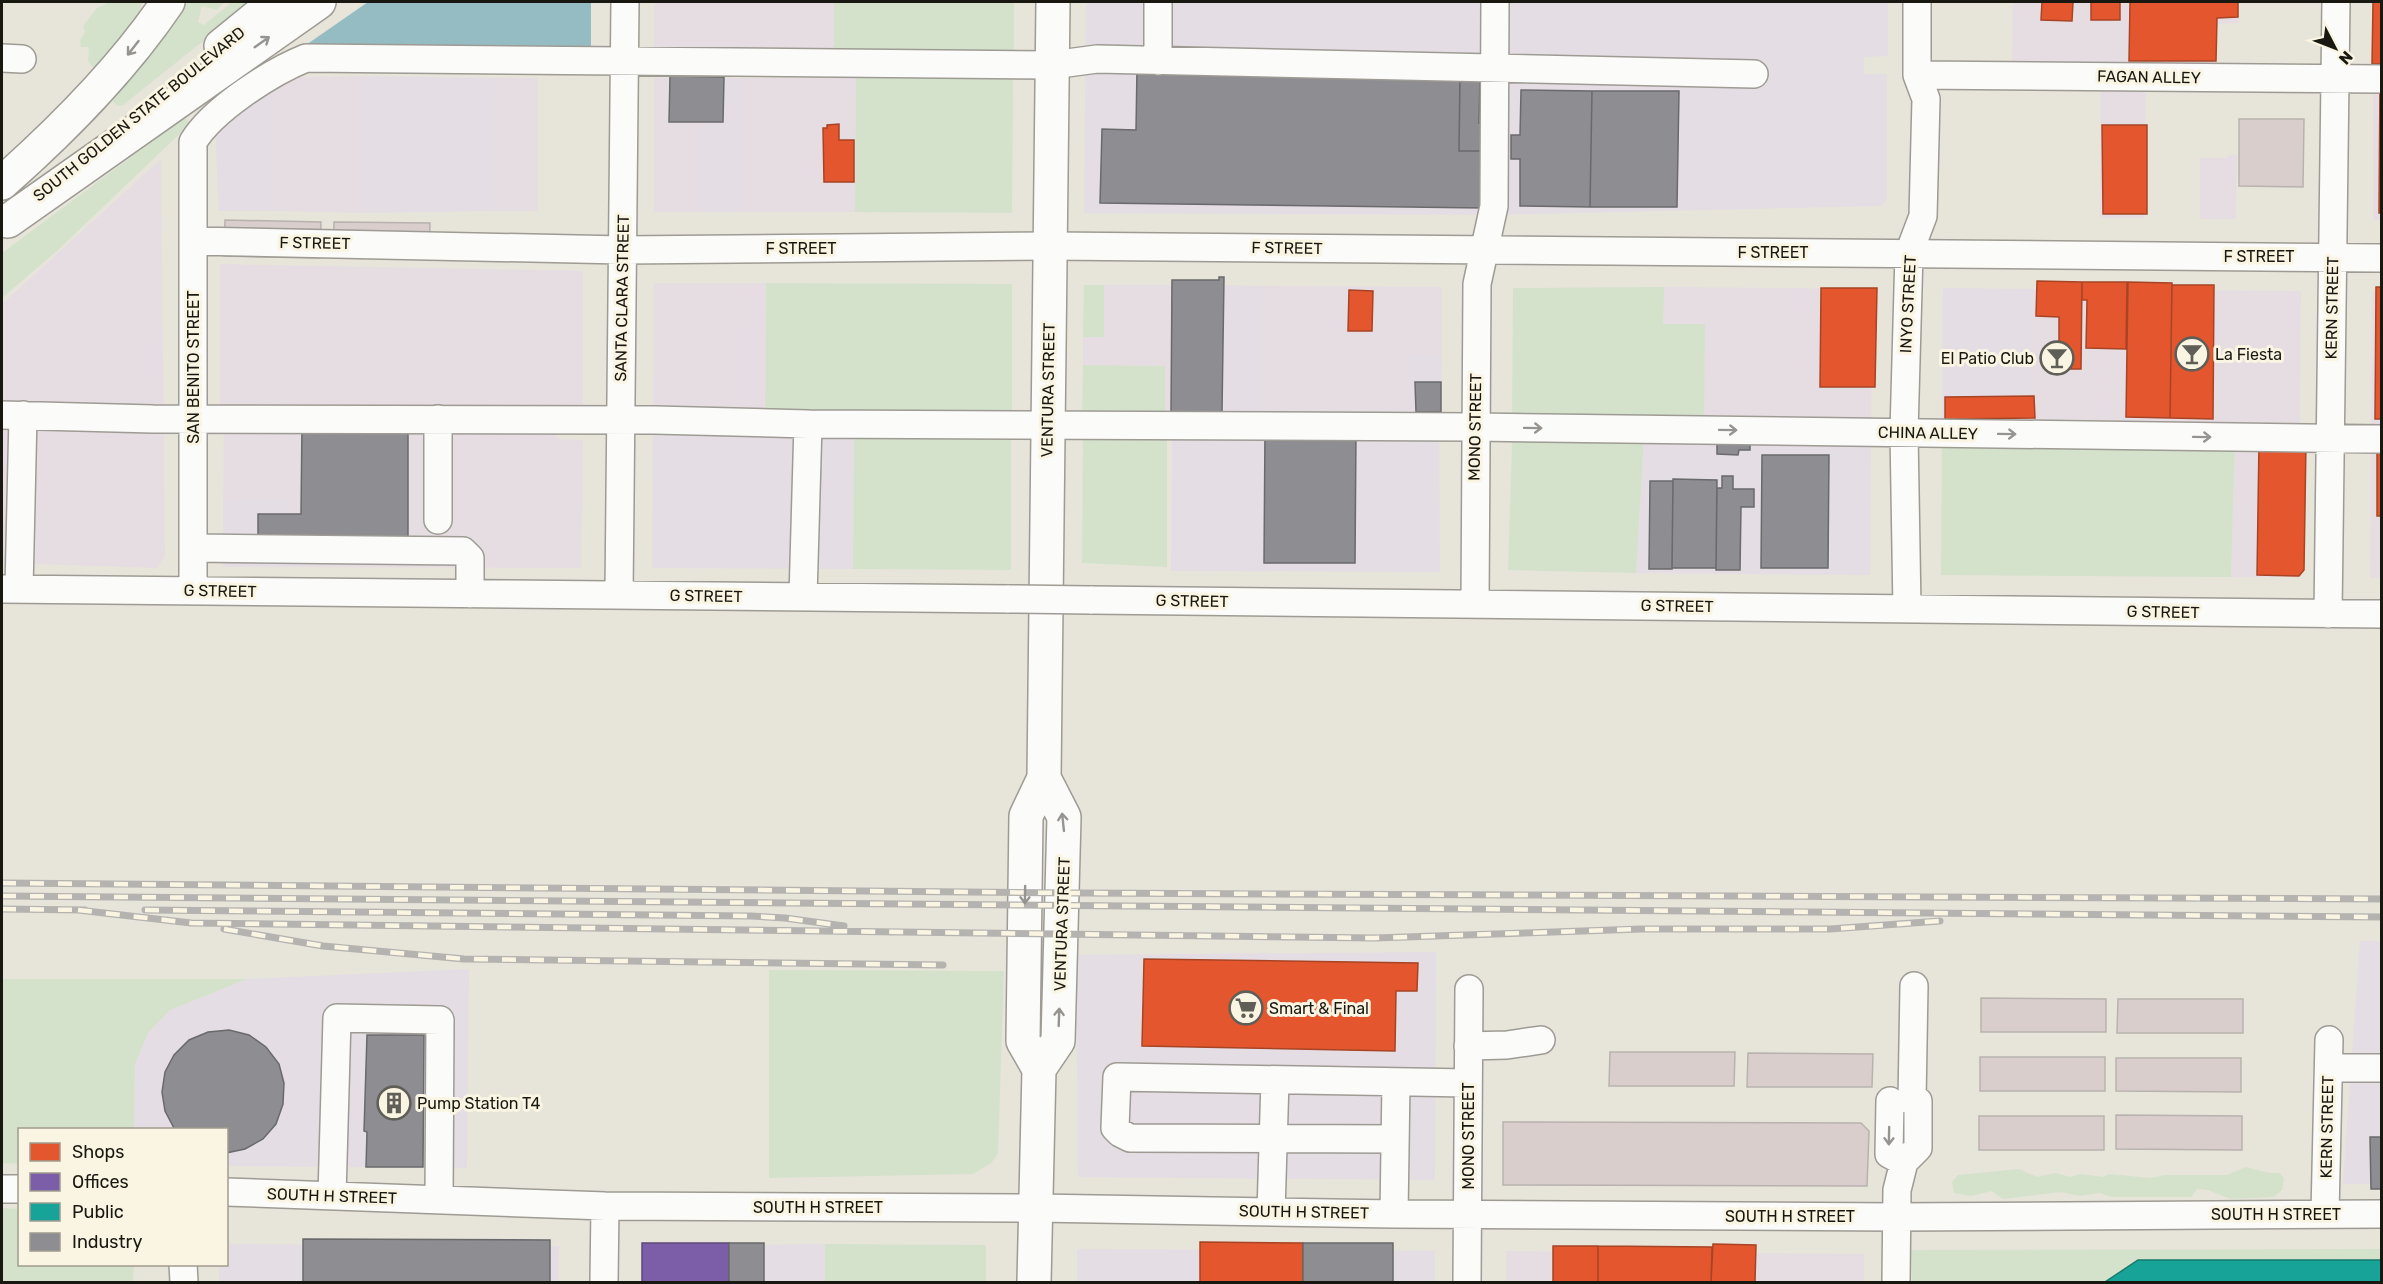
<svg xmlns="http://www.w3.org/2000/svg" width="2383" height="1284" viewBox="0 0 2383 1284" font-family="Rubik,sans-serif">
<style>
.commercial{fill:#e6dde3}
.industrial{fill:#e4dde4}
.green{fill:#d4e2cc}
.water{fill:#95bbc3}
.shops{fill:#e4572e;stroke:#a74425;stroke-width:1.5}
.offices{fill:#7b5ea7;stroke:#5d497a;stroke-width:1.5}
.public{fill:#17a398;stroke:#17796f;stroke-width:1.5}
.industry{fill:#8d8d92;stroke:#6a6a6b;stroke-width:1.5}
.building{fill:#d9cecc;stroke:#b8b2af;stroke-width:1.5}
.lines{fill:none;stroke-linecap:round;stroke-linejoin:round}
.minor-casing{stroke:#9e9b94;stroke-width:30}
.major-casing{stroke:#9e9b94;stroke-width:36}
.highway-casing{stroke:#9e9b94;stroke-width:36}
.minor{stroke:#fbfbf9;stroke-width:27}
.major{stroke:#fbfbf9;stroke-width:33}
.highway{stroke:#fbfbf9;stroke-width:33}
.rail-casing{stroke:#b4b3b0;stroke-width:7}
.rail{stroke:#faf4e2;stroke-width:4.5;stroke-dasharray:14;stroke-linecap:butt}
.minor-bridge-casing{stroke:#9e9b94;stroke-width:30;stroke-linecap:butt}
.minor-bridge{stroke:#fbfbf9;stroke-width:27}
.oneway{stroke:#959490}
.labels{text-anchor:middle;dominant-baseline:central;stroke-width:6;stroke-linejoin:round;paint-order:stroke}
.street-label{font-size:16px;fill:#181710;stroke:#faf4e2}
.poi-label{font-size:16px;fill:#181710;stroke:#faf4e2;text-anchor:start}
</style>
<rect width="100%" height="100%" fill="#e7e4da"/>
<path class="commercial" d="M654 2H834V61H654Z
M2013 2H2239V23L2214 24 2213 68 2012 67Z
M364 76 362 213 275 211 273 85 294 77Z
M494 78H538V211H493Z
M654 78H700L698 212H654Z
M744 78H856L855 212H743Z
M2101 85H2146L2145 218H2100Z
M2373 86H2381V220H2373Z
M2228 155H2237L2236 219H2200V158H2228Z
M161 159 165 556 157 568 2 563V304Z
M220 264 583 271V410L220 409Z
M654 283H766L765 417H653Z
M1104 285H1218L1216 420H1165V366L1083 365V337H1104Z
M1262 286 1442 287V356L1407 354 1406 421 1261 420Z
M1664 287 1872 289 1871 422H1704L1662 325Z
M2032 289 2301 291 2300 425 2032 423Z
M2372 291H2381V426L2371 425Z
M224 427H543L560 439 583 440 581 568 290 567 291 499 223 500Z
M2235 439 2300 443 2298 577H2231Z
M2371 443H2381V578H2370Z
M1506 1251 1864 1254V1282H1506Z"/>
<path class="industrial" d="M1086 2H1888V56L1864 57V74H1887V199L1880 206 1490 215 1084 213Z
M364 76 494 78 493 211 362 213Z
M700 78H744L743 212H698Z
M273 85 275 211H219L215 128Z
M1218 285 1262 286 1261 420H1216Z
M1943 288 2032 289V423H1942Z
M1407 354 1442 356 1441 421H1406Z
M653 434 854 435 853 569 652 568Z
M1172 437 1439 439 1440 572 1171 571Z
M1644 439 1871 440 1870 575 1636 573Z
M291 499 290 567H223V500Z
M2360 941H2381V1184H2343Z
M1436 952 1435 1180 1078 1177 1076 955Z
M469 969 467 1168 227 1166 226 1130H134L135 1064 148 1033 170 1010 247 979Z
M227 1244 559 1246 558 1282H219V1265L226 1264Z
M825 1244V1282H648V1246Z
M1077 1249 1435 1251V1282H1077Z"/>
<path class="green" d="M110 2H142L137 25 101 69 93 67 88 61 89 47H81L80 40 85 32 83 26 97 8Z
M188 2H224L217 10 202 6 198 22 204 25 232 2H252L123 105 118 106 113 102 112 98 147 57Z
M834 2H1014V61H834Z
M856 78 1013 79 1012 213 855 212Z
M185 117 190 124 58 250 2 298V253Z
M766 283 1012 284V418L765 417Z
M1084 285H1104V337H1083Z
M1664 287 1663 324H1705L1704 422 1512 421 1513 288Z
M1083 365 1165 366V420L1082 419Z
M1083 434H1167V567L1082 563Z
M854 435 1011 436V570L853 569Z
M1644 439 1636 573 1508 570 1512 442Z
M2235 439 2231 577 1941 575 1942 441Z
M769 970 1004 971 998 1154 991 1163 973 1174 769 1178Z
M2 979H247L170 1010 148 1033 135 1064 134 1129 20 1130 19 1164 2 1163Z
M2246 1167 2270 1173H2280L2284 1179 2282 1190 2274 1197 2231 1199 2208 1190 2197 1189 2191 1197H2112L2100 1193 2079 1196 2061 1192 2003 1199 1992 1191 1971 1196 1954 1193 1952 1182 1958 1175 2019 1169 2037 1177 2055 1173 2071 1177 2080 1174 2104 1177 2109 1174 2151 1178 2165 1175H2227Z
M2 1208 19 1209 20 1264 134 1265 133 1282H2Z
M825 1244 986 1245V1282H825Z
M2381 1249V1282H1912L1911 1250Z"/>
<path class="water" d="M368 2H591V51L303 47Z"/>
<path class="shops" d="M2042 2H2073L2072 21 2041 20Z
M2091 2H2120V20H2091Z
M2130 2H2238V17L2217 18 2216 61H2129Z
M2373 2H2382V64H2372Z
M2380 78H2382V213H2379Z
M839 124V140H854V182H824L823 128H827V125Z
M2102 125H2147V214H2103Z
M2037 281 2082 282 2081 369H2059V317L2036 316Z
M2082 282H2127L2126 349 2086 348 2087 300H2082Z
M2128 282 2172 283 2170 418 2126 417Z
M2172 285H2214L2213 419 2170 418Z
M2376 287H2382V419H2375Z
M1821 288H1877L1875 387H1820Z
M1349 290 1373 291 1372 331H1348Z
M2034 396 2035 418 1945 419V397Z
M2259 442H2306L2304 570 2299 576 2257 575Z
M2377 444H2382V516H2377Z
M1144 959 1418 963 1417 991H1396L1395 1051 1142 1046Z
M1200 1242 1303 1243V1282H1200Z
M1713 1244 1756 1245 1755 1282H1711Z
M1553 1246H1598V1282H1553Z
M1598 1246 1712 1247 1711 1282H1598Z"/>
<path class="offices" d="M642 1243H729V1282H642Z"/>
<path class="public" d="M2138 1260H2382V1282H2105Z"/>
<path class="industry" d="M1137 68 1460 72 1459 151H1484L1483 208 1100 203 1102 129 1136 130Z
M1460 75 1480 76 1479 123H1483L1482 151H1459Z
M670 76 724 77 723 122H669Z
M1521 90 1592 91 1590 207 1520 206V159H1511V135H1520Z
M1592 91H1679L1677 207H1590Z
M1219 277H1224L1222 412H1171L1172 280H1219Z
M1415 382H1441V412H1416Z
M302 425H408V563H306V546H258V514H301Z
M1265 430 1356 431 1355 563H1264Z
M1717 435 1750 436V450H1739L1738 455 1717 454Z
M1762 455H1829L1828 568H1761Z
M1722 476H1733V489H1754V507H1741L1740 570H1716L1717 488H1722Z
M1673 479 1717 480 1716 568H1672Z
M1650 481H1673L1672 569H1649Z
M229 1030 249 1035 266 1047 279 1064 284 1083 283 1104 276 1124 263 1139 245 1149 226 1153V1130H175L165 1111 162 1092 165 1072 174 1055 189 1040 208 1032Z
M367 1035H424L423 1167H366L367 1132 364 1131Z
M2370 1137H2382V1189H2371Z
M303 1239 550 1240V1282H303Z
M729 1243H764V1282H729Z
M1303 1243H1393V1282H1303Z"/>
<path class="building" d="M2239 119H2304L2303 187 2239 186Z
M225 220 321 222 320 258 224 256Z
M334 222 430 223 429 259 333 257Z
M1981 998 2106 999V1032H1981Z
M2118 999H2243V1033H2117Z
M1610 1052H1735L1734 1086H1609Z
M1748 1053 1873 1054 1872 1087H1747Z
M1980 1057H2105V1091H1980Z
M2116 1058H2241V1092L2116 1091Z
M2116 1115 2242 1116V1150L2116 1149Z
M1979 1116H2104V1150H1979Z
M1503 1122 1861 1123 1869 1131 1867 1186 1503 1185Z"/>
<g class="lines">
<defs>
<path id="minor" d="M1158 2V61
M2 58 22 59
M1917 75 2382 79
M193 241 622 250 1051 246 2382 258
M2 415 153 419 655 420 808 424 1475 427 2382 439
M438 520V419
M194 548 463 551 470 558V594
M2 589 1009 599
M19 589 23 415
M193 591V142C212 110 271 72 306 58L1052 65 1097 59 1754 74
M619 595 625 2
M803 597 808 424
M1090 600 2382 614
M1475 603 1477 284 1494 206 1495 2
M1907 609 1904 432 1909 253 1923 216 1926 99 1917 75V2
M2328 614 2336 2
M1468 1046 1507 1045 1541 1040
M2329 1068H2382
M1890 1101 1889 1154 1904 1162
M1912 1101 1914 986
M1395 1139 1130 1138 1120 1133 1115 1128 1117 1077 1468 1083
M2 1189H20
M226 1192 605 1206 1037 1208 1394 1214 1896 1217 2382 1214
M332 1196 337 1018 440 1020 439 1200
M1271 1212 1275 1080
M2325 1213 2329 1040
M1394 1214 1396 1082
M183 1264 184 1282
M604 1282 605 1206
M1467 1282 1469 989
M1896 1282 1897 1190 1904 1162 1918 1148V1101"/>
<path id="major" d="M1039 1069 1058 1041 1064 817 1044 778
M1034 1282 1039 1069 1023 1041 1026 816 1044 778 1053 2"/>
<path id="highway" d="M221 46 275 2
M2 183C63 129 122 70 168 2
M8 221 319 2"/>
</defs>
<use href="#minor" class="minor-casing"/>
<use href="#major" class="major-casing"/>
<use href="#highway" class="highway-casing"/>
<use href="#minor" class="minor"/>
<use href="#major" class="major"/>
<use href="#highway" class="highway"/>
<defs>
<path id="rail" d="M2 883 1078 893 2382 899
M2 896 2382 917
M2 909 85 910
M78 910 191 923 1375 938 1641 929H1830L1940 921
M145 910 751 916 785 918 844 926
M224 929 323 946 464 959 943 965"/>
</defs>
<use href="#rail" class="rail-casing"/>
<use href="#rail" class="rail"/>
<defs>
<path id="minor-bridge" d="M1009 599 1090 600"/>
</defs>
<use href="#minor-bridge" class="minor-bridge-casing"/>
<use href="#minor-bridge" class="minor-bridge"/>
</g>
<defs><path id="oneway-shaft" d="M-6 0H5M1.5-3L5.5 0L1.5 3" fill="none" stroke-width="1.6" stroke-linecap="round" stroke-linejoin="round" transform="scale(1.5)"/></defs>
<g class="oneway">
<use href="#oneway-shaft" transform="translate(262 42) rotate(-35)"/>
<use href="#oneway-shaft" transform="translate(133 48) rotate(128)"/>
<use href="#oneway-shaft" transform="translate(1533 428) rotate(1)"/>
<use href="#oneway-shaft" transform="translate(1728 430) rotate(1)"/>
<use href="#oneway-shaft" transform="translate(2007 434) rotate(1)"/>
<use href="#oneway-shaft" transform="translate(2202 437) rotate(1)"/>
<use href="#oneway-shaft" transform="translate(1063 822) rotate(-96)"/>
<use href="#oneway-shaft" transform="translate(1025 895) rotate(91)"/>
<use href="#oneway-shaft" transform="translate(1059 1017) rotate(-88)"/>
<use href="#oneway-shaft" transform="translate(1889 1136) rotate(91)"/>
</g>
<defs>
<symbol id="bar-ring" viewBox="-11 -11 22 22"><circle r="9.5" fill="#faf4e2" stroke="#605f57" stroke-width="1.5"/><path d="M-6-5H6L.8 .8V4.5H3.5V6h-7V4.5H-.8V.8Z" fill="#605f57"/></symbol>
<symbol id="supermarket-ring" viewBox="-11 -11 22 22"><circle r="9.5" fill="#faf4e2" stroke="#605f57" stroke-width="1.5"/><path d="M-6-5.5h2.5l.6 2H6L4.5 2H-2.5L-4.4-4H-6ZM-1.5 3.2a1.3 1.3 0 1 0 .1 0ZM3 3.2a1.3 1.3 0 1 0 .1 0Z" fill="#605f57"/></symbol>
<symbol id="building-ring" viewBox="-11 -11 22 22"><circle r="9.5" fill="#faf4e2" stroke="#605f57" stroke-width="1.5"/><path d="M-4-6H4V6H1V3H-1V6H-4ZM-2.5-4.3h1.7v1.8h-1.7ZM.8-4.3h1.7v1.8H.8ZM-2.5-1h1.7V.8h-1.7ZM.8-1h1.7V.8H.8Z" fill="#605f57"/></symbol>
</defs>
<g fill-rule="evenodd">
<use href="#bar-ring" x="2173" y="335" width="38" height="38"/>
<use href="#bar-ring" x="2038" y="339" width="38" height="38"/>
<use href="#supermarket-ring" x="1227" y="989" width="38" height="38"/>
<use href="#building-ring" x="375" y="1084" width="38" height="38"/>
</g>
<g class="labels">
<g class="street-label">
<text transform="translate(2149 77) rotate(1)">FAGAN ALLEY</text>
<text transform="translate(139 114) rotate(-39)">SOUTH GOLDEN STATE BOULEVARD</text>
<text transform="translate(315 243) rotate(1)">F STREET</text>
<text x="801" y="248">F STREET</text>
<text transform="translate(1287 248) rotate(1)">F STREET</text>
<text x="1773" y="252">F STREET</text>
<text x="2259" y="256">F STREET</text>
<text transform="translate(622 298) rotate(-89)">SANTA CLARA STREET</text>
<text transform="translate(1908 304) rotate(-87)">INYO STREET</text>
<text transform="translate(2332 308) rotate(-89)">KERN STREET</text>
<text transform="translate(193 367) rotate(-90)">SAN BENITO STREET</text>
<text transform="translate(1048 390) rotate(-89)">VENTURA STREET</text>
<text transform="translate(1475 427) rotate(-89)">MONO STREET</text>
<text transform="translate(1928 433) rotate(1)">CHINA ALLEY</text>
<text transform="translate(220 591) rotate(1)">G STREET</text>
<text transform="translate(706 596) rotate(1)">G STREET</text>
<text transform="translate(1192 601) rotate(1)">G STREET</text>
<text transform="translate(1677 606) rotate(1)">G STREET</text>
<text transform="translate(2163 612) rotate(1)">G STREET</text>
<text transform="translate(1062 924) rotate(-88)">VENTURA STREET</text>
<text transform="translate(2327 1127) rotate(-89)">KERN STREET</text>
<text transform="translate(1468 1136) rotate(-90)">MONO STREET</text>
<text transform="translate(332 1196) rotate(2)">SOUTH H STREET</text>
<text x="818" y="1207">SOUTH H STREET</text>
<text transform="translate(1304 1212) rotate(1)">SOUTH H STREET</text>
<text x="2276" y="1214">SOUTH H STREET</text>
<text x="1790" y="1216">SOUTH H STREET</text>
</g>
<g class="poi-label">
<text x="2215" y="354">La Fiesta</text>
<text x="2034" y="358" text-anchor="end">El Patio Club</text>
<text x="1269" y="1008">Smart &amp; Final</text>
<text x="417" y="1103">Pump Station T4</text>
</g>
</g>
<rect width="2383" height="1284" fill="none" stroke="#181710" stroke-width="6"/>
<rect x="18" y="1128" width="210" height="138" fill="#faf4e2" stroke="#a09c8e" stroke-width="1.5"/>
<rect x="30" y="1143" width="30" height="18" fill="#e4572e" stroke="#a09c8e" stroke-width="1.5"/>
<text x="72" y="1158" font-size="18" fill="#181710">Shops</text>
<rect x="30" y="1173" width="30" height="18" fill="#7b5ea7" stroke="#a09c8e" stroke-width="1.5"/>
<text x="72" y="1188" font-size="18" fill="#181710">Offices</text>
<rect x="30" y="1203" width="30" height="18" fill="#17a398" stroke="#a09c8e" stroke-width="1.5"/>
<text x="72" y="1218" font-size="18" fill="#181710">Public</text>
<rect x="30" y="1233" width="30" height="18" fill="#8d8d92" stroke="#a09c8e" stroke-width="1.5"/>
<text x="72" y="1248" font-size="18" fill="#181710">Industry</text>
<g transform="translate(2335 48) rotate(132)" stroke="#faf4e2" stroke-width="4.5" paint-order="stroke">
<path d="M0-4.5L10 22L0 15L-10 22Z" fill="#181710"/>
<text y="-9" font-size="16" font-weight="bold" text-anchor="middle" fill="#181710">N</text>
</g>
</svg>
